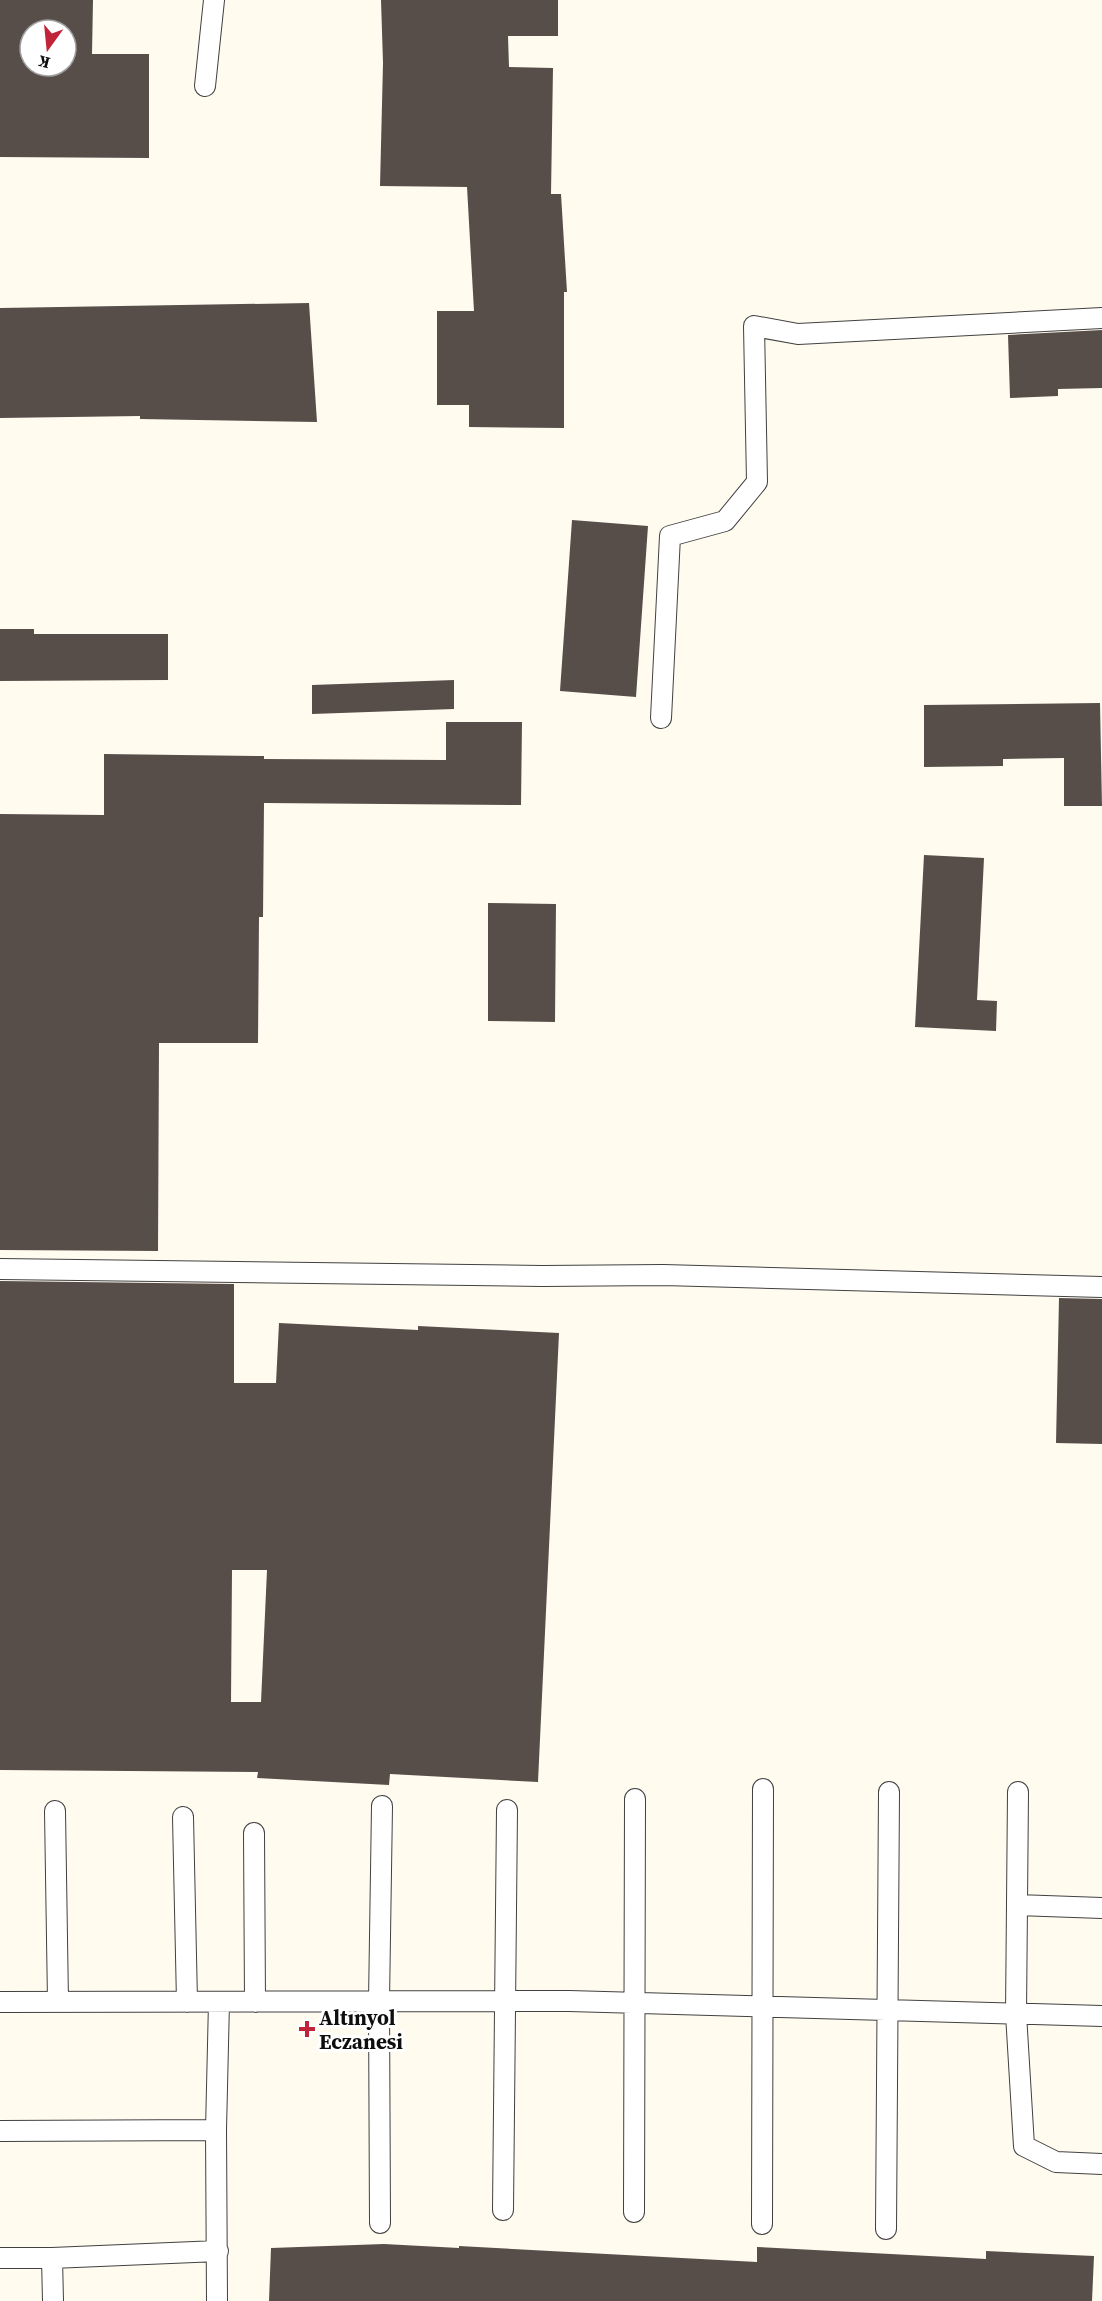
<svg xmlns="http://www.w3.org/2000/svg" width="1102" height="2301" viewBox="0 0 1102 2301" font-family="'Source Serif 4',serif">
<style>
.building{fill:#574e4a;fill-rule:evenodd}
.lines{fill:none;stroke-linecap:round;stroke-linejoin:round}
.minor-casing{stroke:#414141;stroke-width:22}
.minor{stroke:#fff;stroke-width:20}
.poi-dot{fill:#c12438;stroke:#fff;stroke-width:2}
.labels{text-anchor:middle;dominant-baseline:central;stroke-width:6;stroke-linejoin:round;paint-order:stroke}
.poi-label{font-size:21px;font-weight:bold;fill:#0e0e0e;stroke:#fff;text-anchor:start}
</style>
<rect width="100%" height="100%" fill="#fffbef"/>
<path class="building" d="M0 0H93L92 54H149V158L0 157ZM30 30H66V66H30Z
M381 0H558V36H508L509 67 553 68 551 194H561L567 292H564V428L469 427V405H437V311H474L467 187 380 186 383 63Z
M309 303 317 422 140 419V416L0 418V308Z
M1102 330V388L1058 389V396L1010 398 1008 335Z
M572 520 648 526 636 697 560 691Z
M0 629H34V634H168V680L0 681Z
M454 680V709L312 714V685Z
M1100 703 1102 806H1064V758L1003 759V766L924 767V705Z
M446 722H522L521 805 264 803 263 917H259L258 1043H159L158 1251 0 1250V814L104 815V754L264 756V759L446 760Z
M924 855 984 858 977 1000 997 1001 996 1031 915 1027Z
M488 903 556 904 555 1022 488 1021Z
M0 1281 234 1284V1383H276L279 1323 418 1330V1326L559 1333 538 1782 390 1774 389 1785 257 1778 258 1772 0 1770ZM232 1570H267L261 1702H231Z
M1059 1298 1102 1299V1444L1056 1443Z
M384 2244 459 2248V2246L757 2262V2247L986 2259V2251L1094 2256 1092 2301H269L271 2248Z"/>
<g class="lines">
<defs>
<path id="minor" d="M205 86 214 0
M661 718 670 536 725 521 757 482 754 326 798 334 1102 318
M0 1269 542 1276 663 1275 1102 1287
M1018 1792 1016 2014 1024 2146 1056 2162 1102 2164
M55 1811 58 2002
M183 1817 187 2002
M254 1833 255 2002
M1017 1905 1102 1908
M0 2002 569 2001 1102 2016
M0 2131 216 2130
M503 2210 507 1810
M634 2212 635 1799
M380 2223 379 2001 382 1806
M762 2224 763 1789
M886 2229 889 1792
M0 2258H52
M53 2301 52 2258 218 2251
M217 2301 216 2130 219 2002"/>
</defs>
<use href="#minor" class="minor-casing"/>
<use href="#minor" class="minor"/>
</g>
<path class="poi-dot" d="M304 2020h6v6h6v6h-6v6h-6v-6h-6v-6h6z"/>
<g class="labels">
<g class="poi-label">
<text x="319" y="2017">Altınyol<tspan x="319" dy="24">Eczanesi</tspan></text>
</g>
</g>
<g transform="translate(48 48) rotate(195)"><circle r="28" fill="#ffffff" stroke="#9f9f9f" stroke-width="1.5"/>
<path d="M0-4.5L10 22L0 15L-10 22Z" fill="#c12438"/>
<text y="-9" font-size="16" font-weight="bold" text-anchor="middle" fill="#0e0e0e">K</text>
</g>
</svg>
